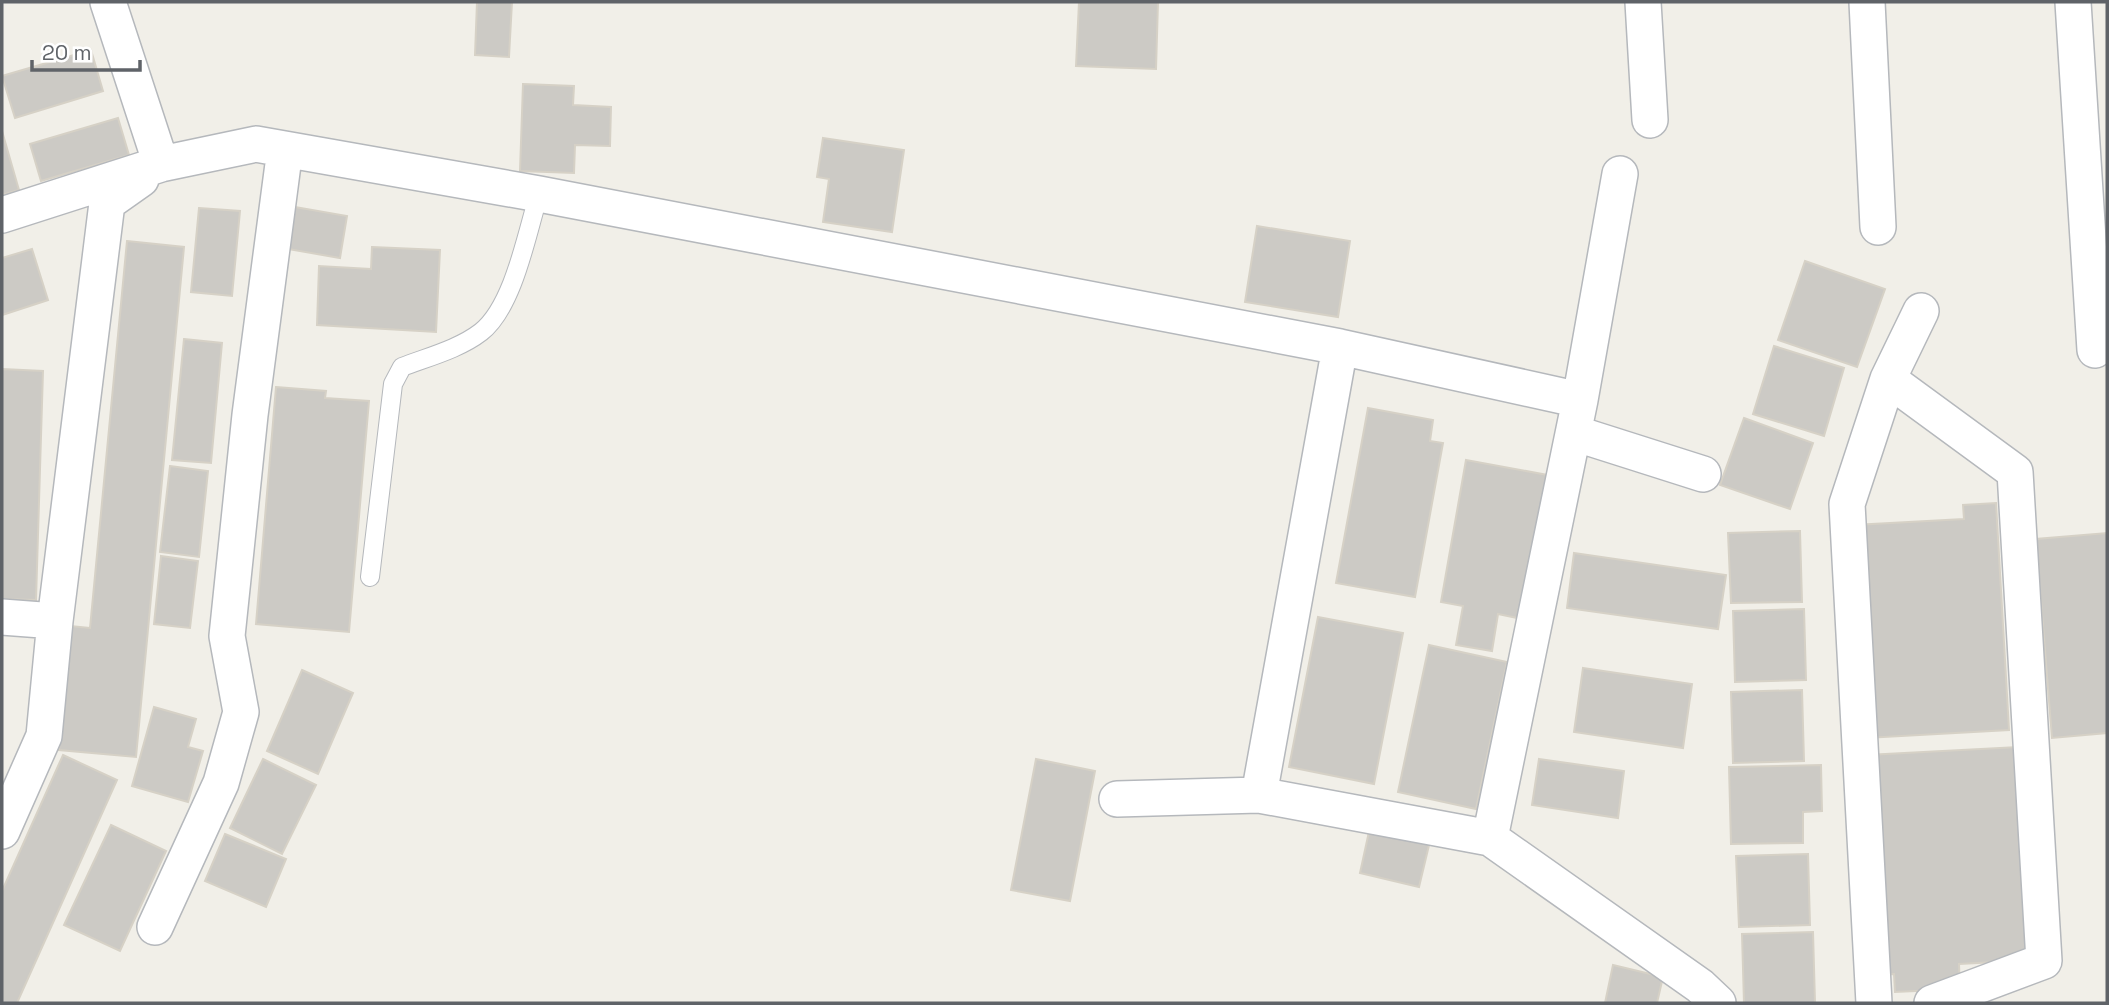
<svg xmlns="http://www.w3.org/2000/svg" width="2109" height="1005" viewBox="0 0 2109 1005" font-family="'Space Grotesk',sans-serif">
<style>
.building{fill:#cccac5;stroke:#d6d1c6;stroke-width:2}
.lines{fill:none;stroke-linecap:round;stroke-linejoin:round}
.service-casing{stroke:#b5b8bc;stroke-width:20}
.minor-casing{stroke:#b5b8bc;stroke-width:38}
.service{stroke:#fff;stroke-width:18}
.minor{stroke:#fff;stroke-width:35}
</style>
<rect width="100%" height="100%" fill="#f1efe8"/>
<path class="building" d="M477 2H512L509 57 475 55Z
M1079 2H1158L1156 69 1076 66Z
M91 50 103 91 15 118 2 76Z
M523 84 574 86 573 105 611 107 610 146 575 145 574 173 520 171Z
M118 118 129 155 41 181 30 144Z
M2 131 19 190 2 195Z
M823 138 904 150 892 232 823 222 829 179 817 177Z
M295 207 347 216 340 258 288 249Z
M199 208 240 211 232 296 191 292Z
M1257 226 1350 241 1338 317 1245 302Z
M127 241 184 247 136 757 59 750 71 626 90 628Z
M372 247 440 250 436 332 317 325 319 266 371 269Z
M32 249 48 300 2 315V258Z
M1805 261 1885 289 1857 367 1778 340Z
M184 339 222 343 211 463 172 460Z
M1774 346 1844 368 1824 436 1753 414Z
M2 369 43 371 36 600 2 599Z
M276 387 326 391 325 398 369 401 349 632 256 624Z
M1368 408 1433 420 1430 441 1443 443 1415 597 1336 583Z
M1744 418 1813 443 1790 509 1720 485Z
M1466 460 1548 475 1522 619 1498 614 1492 651 1456 645 1463 606 1441 602Z
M170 466 208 471 199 557 160 552Z
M1996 503 2009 730 1866 738 1854 525 1964 519 1963 505Z
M1800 531 1802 602 1731 603 1728 533Z
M2107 533V733L2052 738 2036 539Z
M1574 553 1726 575 1718 629 1567 608Z
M161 556 198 561 190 628 154 624Z
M1804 609 1806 680 1735 682 1733 611Z
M1318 617 1403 633 1374 784 1289 767Z
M1429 645 1507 662 1476 809 1398 792Z
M1583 668 1692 684 1683 748 1574 732Z
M302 670 353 693 318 774 267 751Z
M1802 690 1804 761 1733 763 1731 692Z
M154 707 196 719 188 747 203 751 188 802 132 786Z
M2018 747 2035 960 1959 964 1960 989 1895 992 1894 974 1878 975 1867 755Z
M63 755 117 780 17 1003H2V891Z
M263 759 316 785 282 854 230 828Z
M1036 759 1095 771 1070 901 1011 890Z
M1539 759 1624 771 1618 818 1532 805Z
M1821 765 1822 811 1803 812V843L1731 844 1729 767Z
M111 825 166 851 120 951 64 925Z
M1370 827 1430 841 1419 887 1360 873Z
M225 834 286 859 266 907 205 881Z
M1808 854 1810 925 1739 927 1736 856Z
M1813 932 1815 1003H1744L1742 934Z
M1613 965 1663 977 1657 1003H1605Z"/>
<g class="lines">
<defs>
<path id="service" d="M370 577 393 384 402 367C428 357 459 349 481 332 514 306 527 232 539 194"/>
<path id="minor" d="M108 2 161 164
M1643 2 1650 120
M1867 2 1878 227
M2073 2 2095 350
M2 215 161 164 256 144 539 194 1340 347 1580 400 1490 838 1700 986 1718 1003
M1340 347 1259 795 1490 838
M1888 379 2015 472 2044 961 1932 1003
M1580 400 1620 174
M1574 433 1703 474
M2 617 55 621
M1117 799 1259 795
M2 831 44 736 55 621 107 203 141 179
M155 927 221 783 241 712 227 636 250 415 285 149
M1874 1003 1847 504 1888 379 1921 311"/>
</defs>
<use href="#service" class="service-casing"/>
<use href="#minor" class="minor-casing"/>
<use href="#service" class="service"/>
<use href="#minor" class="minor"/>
</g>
<rect width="2109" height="1005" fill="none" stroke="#5f6368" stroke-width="7"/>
<path d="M32 60v10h108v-10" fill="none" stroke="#5f6368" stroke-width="3.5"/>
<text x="42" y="60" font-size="21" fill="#5f6368" stroke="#ffffff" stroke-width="5" paint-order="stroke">20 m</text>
</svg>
